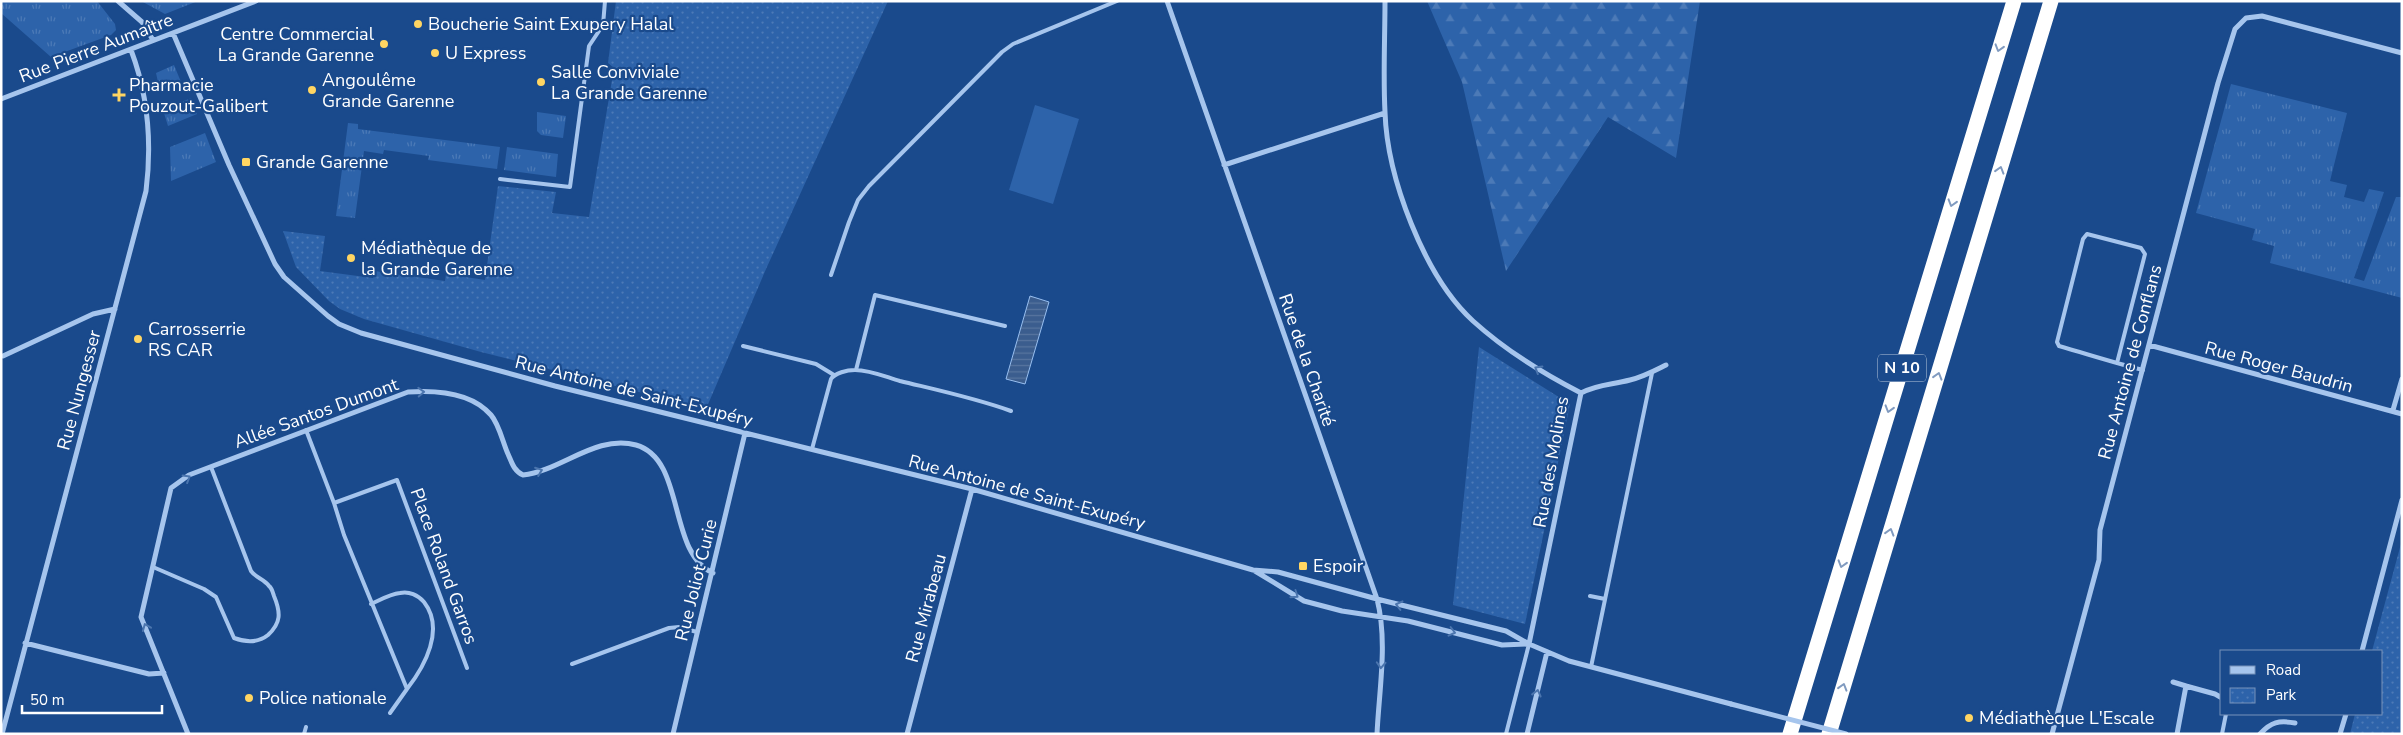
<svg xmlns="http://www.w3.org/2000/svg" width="2403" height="735" viewBox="0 0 2403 735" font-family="'Nunito Sans',sans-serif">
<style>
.grass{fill:url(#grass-tufts)}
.forest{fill:url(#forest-firs)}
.park{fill:url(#park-dots)}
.pitch{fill:#2d63aa}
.water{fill:url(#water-rules);stroke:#98bff0}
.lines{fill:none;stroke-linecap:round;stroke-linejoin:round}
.lane{stroke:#a6c5ed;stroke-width:4}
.street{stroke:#a6c5ed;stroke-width:5}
.highway{stroke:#fff;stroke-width:15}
.street-bridge{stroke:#a6c5ed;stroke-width:5}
.oneway{stroke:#819bc0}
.oneway2{stroke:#4b75ae}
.poi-dot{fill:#ffd562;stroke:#1a4a8c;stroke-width:2}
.labels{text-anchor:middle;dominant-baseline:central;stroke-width:4.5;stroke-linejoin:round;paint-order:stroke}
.shield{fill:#1a4a8c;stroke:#bac9dc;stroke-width:1}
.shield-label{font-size:16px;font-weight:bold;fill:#fff}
.poi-label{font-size:18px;fill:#fff;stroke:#1a4a8c;text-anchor:start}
.street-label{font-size:18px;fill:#fff;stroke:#1a4a8c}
</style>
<defs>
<pattern id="grass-tufts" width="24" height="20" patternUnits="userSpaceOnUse" patternTransform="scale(1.25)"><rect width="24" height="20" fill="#2d63aa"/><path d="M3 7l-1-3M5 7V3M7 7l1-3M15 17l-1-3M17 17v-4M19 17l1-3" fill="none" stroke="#4c7ab7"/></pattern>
<pattern id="forest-firs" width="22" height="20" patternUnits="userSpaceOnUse" patternTransform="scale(1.25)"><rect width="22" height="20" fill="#2d63aa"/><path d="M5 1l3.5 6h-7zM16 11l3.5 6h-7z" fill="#4c7ab7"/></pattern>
<pattern id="park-dots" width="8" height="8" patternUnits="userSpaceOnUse" patternTransform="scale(1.25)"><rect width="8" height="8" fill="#2d63aa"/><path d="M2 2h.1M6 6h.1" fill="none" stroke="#4c7ab7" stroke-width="1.8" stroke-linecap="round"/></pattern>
<pattern id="water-rules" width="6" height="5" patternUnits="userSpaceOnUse" patternTransform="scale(1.25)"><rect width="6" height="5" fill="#3b5d8e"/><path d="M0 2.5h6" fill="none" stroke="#58759f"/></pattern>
</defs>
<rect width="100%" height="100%" fill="#1a4a8c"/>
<path class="grass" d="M1 1H97L115 24 116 30 111 35 51 57 1 13Z
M141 1H198L165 14Z
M174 65 181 82 160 91 156 73Z
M2231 84 2347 113 2330 181 2347 185 2344 197 2364 202 2369 189 2384 192 2354 278 2364 281 2396 197H2402V298L2270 263 2274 246 2252 240 2255 229 2196 213Z
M191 98 197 114 168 126 163 110Z
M537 112 566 116 563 138 541 135 537 131Z
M348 123 358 124V129L500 147 497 169 428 160 429 156 384 150 383 154 364 151 355 218 336 216Z
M205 133 216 162 171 181 170 147Z
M507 147 558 154 556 177 504 170Z"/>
<path class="forest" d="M1427 1H1700L1676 158 1608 117 1506 271 1462 82Z"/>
<path class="park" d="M616 1H888L766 269 706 409 481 352 364 319 340 309 329 301 296 267 283 231 325 236 320 271 373 278 375 271 445 281 446 274 485 280 498 186 556 192 552 213 589 217 614 68 608 63Z
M1479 347 1570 404 1525 624 1453 605Z
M2402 540V734H2350L2355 714H2382V651H2372Z"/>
<path class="pitch" d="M1035 105 1079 119 1053 204 1009 190Z"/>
<path class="water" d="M1030 296 1049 302 1025 384 1006 379Z"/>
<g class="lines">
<path class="lane" d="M500 179 570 187 589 46 603 25 605 1
M831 275 849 222 858 200 869 186 1002 52 1013 44 1117 1
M743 346 816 364 834 375
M2117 363 2145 254 2141 248 2087 234 2083 239 2057 342 2059 346C2087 354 2115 363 2143 370
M856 370 875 295 1005 326
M306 430 334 503 344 535 407 689 390 713
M812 449 831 379C835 373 847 370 855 370 870 370 886 377 900 381 937 390 975 398 1011 411
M334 503 397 480 467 668
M153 567 204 589 216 597 234 638C245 642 258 643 268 635 281 623 281 613 274 596 273 593 272 588 269 586 264 579 256 578 251 571L211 467
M1590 596 1605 599
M371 604C380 600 390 594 400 593 409 591 418 595 424 602 445 629 425 666 407 689
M572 664 669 628 679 627 697 632
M1591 667 1652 373
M304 734 306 727
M1506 734 1529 644
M2222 734 2226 714"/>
<path class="street" d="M118 1 142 22 153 40
M1167 1 1377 599C1388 642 1379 690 1377 734
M1385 1C1385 38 1383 75 1385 112 1387 177 1424 276 1473 321 1505 350 1542 373 1581 393
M173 33 229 165 275 264 284 277 328 316 339 324 361 333 555 386 972 489 1253 570 1278 572 1377 599 1506 631 1529 644 1569 661 1731 704
M1 99 256 1
M1224 165 1385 113
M2149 345 2402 414
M3 356 93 314 115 309
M1581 393C1598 384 1611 385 1630 380 1643 377 1654 371 1666 365
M2393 410 2402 379
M1255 571 1304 601 1342 611 1408 621 1502 645 1528 644
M25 643 149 674 164 673
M1529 644 1581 393
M2362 651 2402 500
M2173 682 2186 686
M2 734 146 191C152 143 148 95 131 50
M188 734 141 617 171 488 189 475 408 392C436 390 471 392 491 415 499 424 503 443 508 454 512 463 514 471 523 475 561 471 596 434 636 445 686 459 667 553 713 573
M673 734 745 433
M907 734 972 489
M1527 734 1547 652
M2052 734 2099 560 2100 530 2218 83 2235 29 2246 18 2262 16 2402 53
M2177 734 2186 686 2215 694 2222 698
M2260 734C2271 722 2279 720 2295 723
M2340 734 2346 714"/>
<path class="highway" d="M1790 734 2014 1
M1829 734 2051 1"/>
<path class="street-bridge" d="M1731 704 1846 734"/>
</g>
<defs><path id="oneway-chevron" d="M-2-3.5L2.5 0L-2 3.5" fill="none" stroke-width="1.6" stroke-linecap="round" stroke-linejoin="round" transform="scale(1.25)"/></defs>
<g class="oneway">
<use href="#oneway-chevron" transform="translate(1999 48) rotate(107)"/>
<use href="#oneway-chevron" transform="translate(2000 170) rotate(-73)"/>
<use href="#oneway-chevron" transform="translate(1952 203) rotate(107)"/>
<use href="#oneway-chevron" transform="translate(1938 376) rotate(-73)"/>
<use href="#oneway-chevron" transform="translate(1889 409) rotate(107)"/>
<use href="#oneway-chevron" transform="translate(1890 532) rotate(-73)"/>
<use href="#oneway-chevron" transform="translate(1842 564) rotate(107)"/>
<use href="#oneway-chevron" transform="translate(1843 687) rotate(-73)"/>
</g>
<g class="oneway2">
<use href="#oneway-chevron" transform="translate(1538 369) rotate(-149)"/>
<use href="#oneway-chevron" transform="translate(421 392) rotate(-3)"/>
<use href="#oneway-chevron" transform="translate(539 471) rotate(-21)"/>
<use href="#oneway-chevron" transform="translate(187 478) rotate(-31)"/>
<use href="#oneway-chevron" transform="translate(1295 595) rotate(35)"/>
<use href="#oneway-chevron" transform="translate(1399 605) rotate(-166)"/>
<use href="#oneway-chevron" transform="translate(146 627) rotate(-112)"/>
<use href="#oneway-chevron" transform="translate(1452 632) rotate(14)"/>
<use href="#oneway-chevron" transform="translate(1381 665) rotate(93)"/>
<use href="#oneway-chevron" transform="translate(1537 693) rotate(-76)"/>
</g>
<g class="poi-dot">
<circle cx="418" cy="24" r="5"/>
<circle cx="384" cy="44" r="5"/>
<circle cx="435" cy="53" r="5"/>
<circle cx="541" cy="82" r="5"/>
<circle cx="312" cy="90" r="5"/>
<path d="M116.5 87.5h5v5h5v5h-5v5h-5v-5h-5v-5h5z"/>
<rect x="241" y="157" width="10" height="10" rx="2.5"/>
<circle cx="351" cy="258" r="5"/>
<circle cx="138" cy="339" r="5"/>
<rect x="1298" y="561" width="10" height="10" rx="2.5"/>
<circle cx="249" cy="698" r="5"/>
<circle cx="1969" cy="718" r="5"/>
</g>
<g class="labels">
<rect class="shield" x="1878" y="354.5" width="48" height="27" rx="4"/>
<g class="shield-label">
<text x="1902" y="368">N 10</text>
</g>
<g class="poi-label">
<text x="428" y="24">Boucherie Saint Exupery Halal</text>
<text x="374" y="34" text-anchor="end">Centre Commercial<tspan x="374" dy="21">La Grande Garenne</tspan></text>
<text x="445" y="53">U Express</text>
<text x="551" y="72">Salle Conviviale<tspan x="551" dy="21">La Grande Garenne</tspan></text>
<text x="322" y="80">Angoulême<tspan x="322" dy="21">Grande Garenne</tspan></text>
<text x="129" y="85">Pharmacie<tspan x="129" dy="21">Pouzout-Galibert</tspan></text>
<text x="256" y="162">Grande Garenne</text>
<text x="361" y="248">Médiathèque de<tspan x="361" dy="21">la Grande Garenne</tspan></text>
<text x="148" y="329">Carrosserrie<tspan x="148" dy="21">RS CAR</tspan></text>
<text x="1313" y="566">Espoir</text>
<text x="259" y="698">Police nationale</text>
<text x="1979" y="718">Médiathèque L'Escale</text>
</g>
<g class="street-label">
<text transform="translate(96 48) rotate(-21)">Rue Pierre Aumaître</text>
<text transform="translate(1307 360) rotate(71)">Rue de la Charité</text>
<text transform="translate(2130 362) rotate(-75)">Rue Antoine de Conflans</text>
<text transform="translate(2279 367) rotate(15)">Rue Roger Baudrin</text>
<text transform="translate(79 390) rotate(-75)">Rue Nungesser</text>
<text transform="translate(634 391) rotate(14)">Rue Antoine de Saint-Exupéry</text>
<text transform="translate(316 413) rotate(-20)">Allée Santos Dumont</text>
<text transform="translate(1551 462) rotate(-80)">Rue des Molines</text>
<text transform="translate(1027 492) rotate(15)">Rue Antoine de Saint-Exupéry</text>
<text transform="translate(444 566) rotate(70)">Place Roland Garros</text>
<text transform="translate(696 580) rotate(-76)">Rue Joliot Curie</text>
<text transform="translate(926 608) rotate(-75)">Rue Mirabeau</text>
</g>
</g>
<rect width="2403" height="735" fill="none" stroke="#ffffff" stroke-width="5"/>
<rect x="2220" y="650" width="162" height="65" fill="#1a4a8c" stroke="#7692ba"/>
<rect x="2230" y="666" width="25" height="8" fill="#a6c5ed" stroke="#7692ba"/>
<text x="2266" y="675" font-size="15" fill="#ffffff">Road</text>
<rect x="2230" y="688" width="25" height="15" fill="url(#park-dots)" stroke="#7692ba"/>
<text x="2266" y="700" font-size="15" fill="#ffffff">Park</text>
<path d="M22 705v8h140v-8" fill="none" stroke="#ffffff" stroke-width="2.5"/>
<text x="30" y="705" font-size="15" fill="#ffffff" stroke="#1a4a8c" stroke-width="4" paint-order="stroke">50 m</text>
</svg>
